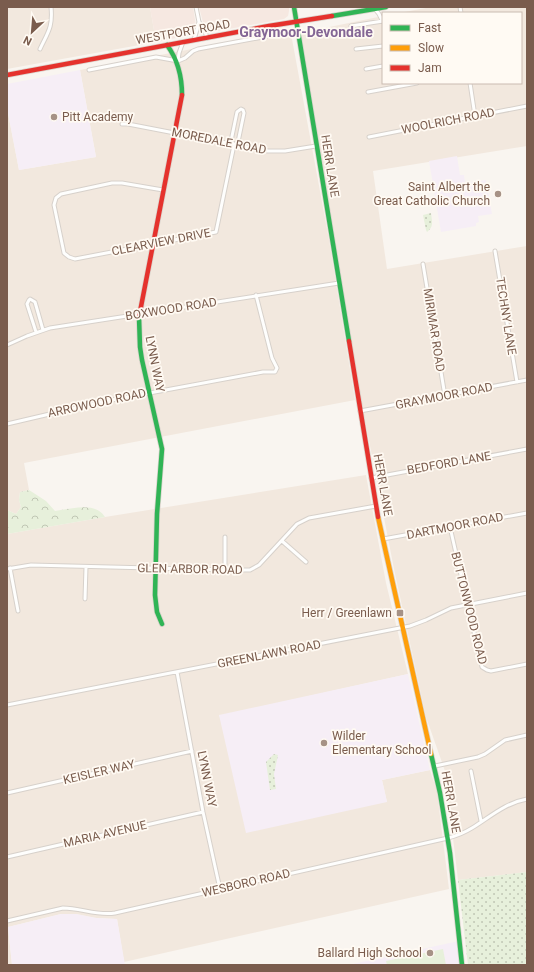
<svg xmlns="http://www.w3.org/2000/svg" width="534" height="972" viewBox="0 0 534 972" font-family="Roboto,sans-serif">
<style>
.residential{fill:#f2e8de}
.commercial{fill:#f6e8e1}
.education{fill:#f6eef6}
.grass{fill:url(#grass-dots)}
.forest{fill:url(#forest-crowns)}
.garden{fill:#e7f0db}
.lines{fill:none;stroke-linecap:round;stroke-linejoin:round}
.street-casing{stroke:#d7d1cb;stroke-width:5}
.fast-casing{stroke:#d9d2cb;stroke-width:6}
.slow-casing{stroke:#d9d2cb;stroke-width:6}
.jam-casing{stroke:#d9d2cb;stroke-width:6}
.street{stroke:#fefefd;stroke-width:3}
.fast{stroke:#30b455;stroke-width:4.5}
.slow{stroke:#ff9f0a;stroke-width:4.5}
.jam{stroke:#e5322d;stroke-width:4.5}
.poi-dot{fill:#a69286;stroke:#fffaf3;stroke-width:1.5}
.labels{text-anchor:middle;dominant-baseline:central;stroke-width:3.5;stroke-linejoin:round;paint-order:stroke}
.street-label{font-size:12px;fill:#7a5c4d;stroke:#fffaf3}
.poi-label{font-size:12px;fill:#7a5c4d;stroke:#fffaf3;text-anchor:end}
.quarter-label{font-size:14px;font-weight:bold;fill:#846695;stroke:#fffaf3}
</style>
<defs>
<pattern id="grass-dots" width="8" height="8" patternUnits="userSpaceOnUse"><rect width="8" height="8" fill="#e7f0db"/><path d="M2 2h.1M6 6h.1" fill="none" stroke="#c0c6b4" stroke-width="1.8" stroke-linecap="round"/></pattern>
<pattern id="forest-crowns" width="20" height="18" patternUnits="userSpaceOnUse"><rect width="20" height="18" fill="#e7f0db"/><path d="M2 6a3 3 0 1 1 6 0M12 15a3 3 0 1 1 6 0" fill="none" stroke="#c0c6b4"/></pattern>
</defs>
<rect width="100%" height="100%" fill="#f9f5f0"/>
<path class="residential" d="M7 7H150L156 42 7 69Z
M431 7H527V146L373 171 387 269 527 246V872L458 880 445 771 426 717 394 569 357 379 300 33 383 16V83H521V13H399Z
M278 33H287L292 39 329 240 355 400 24 463 29 490 20 492 19 500 21 507 16 514 7 510V108L19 170 96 157 80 70Z
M366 475 386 583 408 674 219 716 387 802 382 780 430 770 437 792 449 889 124 962 117 919 96 918 76 914H61L8 927 12 965H7V534L105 517Z"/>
<path class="commercial" d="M150 7H193L196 26 194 32 191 35 156 42Z
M199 7H289V11L288 16 284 19 212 32 204 26Z"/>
<path class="education" d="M80 70 96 157 19 170 7 108V84Z
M457 156 460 175H464L465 183 486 180 492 214 478 216 479 222 476 223V226L441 232 429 161Z
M408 674 430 770 382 780 387 802 246 833 219 715Z
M61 914H76L96 918 117 919 125 965H12L8 927Z
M459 941 461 965H348Z"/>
<path class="grass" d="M431 213C432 221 434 227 427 232L426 230 423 215Z
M274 754 278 755 274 774 276 789 270 790 266 762Z
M527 872V965H468L458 880Z"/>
<path class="forest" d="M29 490 46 501 55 511C71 509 95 501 105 517L7 534V510L16 514 21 507 19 500 20 492Z"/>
<path class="garden" d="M443 949 446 965H387L386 961Z"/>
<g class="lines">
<defs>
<path id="street" d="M460 7 461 13
M375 9 379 14 383 22
M199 22 204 28 207 38
M351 26 383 21
M194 40 199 22 196 7
M40 49C48 32 53 27 51 7
M356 49 383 46
M178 61 179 53 183 42
M366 69 383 66
M89 70 156 57 178 61 185 58 193 51 198 49 268 36
M470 83 475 116
M368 92 417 83
M241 109 243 110 244 113 238 142 234 145 231 141 237 112Z
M122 124H128L268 151H285L316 146
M369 137 527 106
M163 190 122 183H112L61 194 56 198 54 205 64 253 69 257 75 259 216 232 234 145
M495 251 517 382
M423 264 445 396
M36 332 27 304 29 300 30 299 35 302 43 330
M7 345 27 336 50 328 339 283
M360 411 527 380
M7 424 101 402 263 372H275L277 368 272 358 256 295
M371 478 527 449
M450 527 482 667 487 670 491 671 527 664
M225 537V570
M383 539 527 513
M282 541 306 562
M10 568 18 611
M7 569 31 565 230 570H250L259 565 297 524 309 518 376 506
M85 599 86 567
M177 672 203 812 220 889
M7 705 410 626 426 620 451 608 527 593
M435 766 478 757 485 754 505 740 527 735
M471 771 481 821
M7 793 192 751
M7 857 203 812
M7 921 63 908C81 908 97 916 115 913L448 838C456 836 464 833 472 828 490 817 505 803 527 799"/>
<path id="fast" d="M294 7 349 341
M332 16 386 7
M167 45C178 60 182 76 182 95
M139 317 140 347 142 360 162 449 157 514 155 595 157 612 162 624
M431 754 440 793 450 853 462 965"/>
<path id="slow" d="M378 517 431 754"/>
<path id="jam" d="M7 75 269 26 332 16
M139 317 182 95
M349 341 378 517"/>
</defs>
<use href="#street" class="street-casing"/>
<use href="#fast" class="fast-casing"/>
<use href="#slow" class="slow-casing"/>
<use href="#jam" class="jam-casing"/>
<use href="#street" class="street"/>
<use href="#fast" class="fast"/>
<use href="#slow" class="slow"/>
<use href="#jam" class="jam"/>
</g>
<g class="poi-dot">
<circle cx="54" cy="117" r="4"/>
<circle cx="498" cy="194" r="4"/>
<rect x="396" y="609" width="8" height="8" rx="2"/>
<circle cx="324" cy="743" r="4"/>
<circle cx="430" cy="953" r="4"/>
</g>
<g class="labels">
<g class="street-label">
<text transform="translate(183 32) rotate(-10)">WESTPORT ROAD</text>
<text transform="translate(448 121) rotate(-11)">WOOLRICH ROAD</text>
<text transform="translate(219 141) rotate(11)">MOREDALE ROAD</text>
<text transform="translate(330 166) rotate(81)">HERR LANE</text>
<text transform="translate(161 242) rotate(-11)">CLEARVIEW DRIVE</text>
<text transform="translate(171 309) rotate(-9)">BOXWOOD ROAD</text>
<text transform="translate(506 316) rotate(81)">TECHNY LANE</text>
<text transform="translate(434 330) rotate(81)">MIRIMAR ROAD</text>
<text transform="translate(155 364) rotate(79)">LYNN WAY</text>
<text transform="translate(444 396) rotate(-11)">GRAYMOOR ROAD</text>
<text transform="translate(97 403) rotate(-12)">ARROWOOD ROAD</text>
<text transform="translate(449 463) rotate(-10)">BEDFORD LANE</text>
<text transform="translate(383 485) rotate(80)">HERR LANE</text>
<text transform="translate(455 526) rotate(-11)">DARTMOOR ROAD</text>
<text transform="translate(190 569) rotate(1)">GLEN ARBOR ROAD</text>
<text transform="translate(469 608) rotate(76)">BUTTONWOOD ROAD</text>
<text transform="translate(269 654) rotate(-11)">GREENLAWN ROAD</text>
<text transform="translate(99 772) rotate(-13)">KEISLER WAY</text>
<text transform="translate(207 779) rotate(79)">LYNN WAY</text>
<text transform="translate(451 802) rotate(80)">HERR LANE</text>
<text transform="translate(105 834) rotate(-13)">MARIA AVENUE</text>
<text transform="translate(246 883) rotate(-13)">WESBORO ROAD</text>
</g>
<g class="poi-label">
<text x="62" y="117" text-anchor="start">Pitt Academy</text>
<text x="490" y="187">Saint Albert the<tspan x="490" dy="14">Great Catholic Church</tspan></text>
<text x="392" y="613">Herr / Greenlawn</text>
<text x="332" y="736" text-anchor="start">Wilder<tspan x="332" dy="14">Elementary School</tspan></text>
<text x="422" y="953">Ballard High School</text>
</g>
<g class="quarter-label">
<text x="306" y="32">Graymoor-Devondale</text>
</g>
</g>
<rect width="534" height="972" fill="none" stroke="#7a5c4d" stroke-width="16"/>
<rect x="382" y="12" width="140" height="72" fill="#fffaf3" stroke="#cabbb1"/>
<rect x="390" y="25" width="20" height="6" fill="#30b455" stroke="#cabbb1"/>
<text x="418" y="32" font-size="12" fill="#7a5c4d">Fast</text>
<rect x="390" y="45" width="20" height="6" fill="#ff9f0a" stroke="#cabbb1"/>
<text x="418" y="52" font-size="12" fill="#7a5c4d">Slow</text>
<rect x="390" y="65" width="20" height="6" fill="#e5322d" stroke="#cabbb1"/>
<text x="418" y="72" font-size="12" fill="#7a5c4d">Jam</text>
<g transform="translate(32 32) rotate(206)" stroke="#fffaf3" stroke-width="3" paint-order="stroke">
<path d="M0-3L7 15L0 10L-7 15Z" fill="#7a5c4d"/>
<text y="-6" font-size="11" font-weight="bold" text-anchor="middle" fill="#7a5c4d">N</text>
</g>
</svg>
